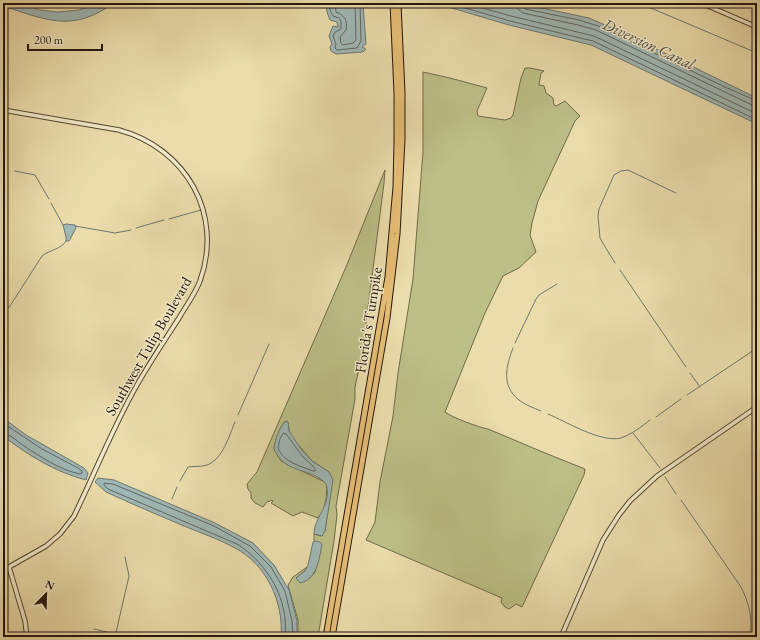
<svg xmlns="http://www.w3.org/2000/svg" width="760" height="640" viewBox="0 0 760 640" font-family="'EB Garamond',serif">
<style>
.green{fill:#bcbf86;stroke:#6f6a4a}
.water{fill:#9fb8b6;stroke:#6d7772}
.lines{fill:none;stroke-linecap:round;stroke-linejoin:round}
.shore{stroke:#606662;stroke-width:1}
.stream{stroke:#6d7772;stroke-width:1}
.minor-casing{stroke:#544734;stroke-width:5.5}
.highway-casing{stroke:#22150d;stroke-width:7}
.minor{stroke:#f2e9c8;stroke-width:3.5}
.highway{stroke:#e6be76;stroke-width:5}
.labels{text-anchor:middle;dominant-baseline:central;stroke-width:3;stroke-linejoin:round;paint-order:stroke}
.street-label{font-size:15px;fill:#22150d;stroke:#f2e9c8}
.water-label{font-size:16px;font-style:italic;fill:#4e4e48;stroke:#f2e9c8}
</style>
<rect width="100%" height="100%" fill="#ebddab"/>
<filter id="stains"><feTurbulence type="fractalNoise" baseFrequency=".005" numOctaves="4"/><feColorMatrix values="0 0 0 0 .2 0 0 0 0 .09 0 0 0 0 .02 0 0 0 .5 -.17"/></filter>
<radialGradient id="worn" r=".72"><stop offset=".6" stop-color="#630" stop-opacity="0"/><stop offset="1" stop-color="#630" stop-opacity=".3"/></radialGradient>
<path class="green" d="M525 68H530L544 71 541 73 539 85 544 86 546 93 553 98 554 105 556 106 565 101 580 116 575 121 538 201 532 223 530 235 536 252 519 268 503 276 485 313 445 412C453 418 478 427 488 429L545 453 585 469 584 475 522 607 516 604 509 609 505 607 501 602 502 598 366 540 375 522 380 482 393 416 398 373 413 279 423 152V72L450 78 487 88 477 111 478 116 505 120 511 118 513 115 521 78Z
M385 170 384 183 362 355 355 387V399L336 506 337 515 334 541 318 637H298V620L288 585 293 577 307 567 305 571 296 578H310L315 572 314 534 321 536 325 531 332 483 329 472 312 461 291 436 289 431 288 422H284C279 430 275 440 274 449L281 461 325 482 327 486 326 499 323 511 318 518 302 512 293 516 271 503 273 501 271 500 269 502 268 501 263 507 255 503 251 498V493L248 489 247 484 257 472 346 267Z"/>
<path class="water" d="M3 3H21L40 10 58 12 79 10 96 3H114C72 33 47 20 3 6Z
M326 3H363L366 44 362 47 366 49 363 52 336 54 331 51 330 47 332 44 329 36 333 26 338 27 337 22 330 20 327 12Z
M435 3H518L589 18 621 32 757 98V124L591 45 509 25Z
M66 224 75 225 76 228 69 241H66V237L63 225Z
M3 418 26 435 84 468 88 473 86 480C55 472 28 455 3 436Z
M286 421 288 422 289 431 301 449 312 461 329 472 333 480 325 531 322 536 314 534C314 516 333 504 326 484 312 467 285 475 274 449 275 440 279 427 286 421Z
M98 478 114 480 215 523 253 543 274 565 289 590 297 621V637H281C284 602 266 564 235 548 219 539 201 533 184 526 158 515 132 504 106 492L95 482Z
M316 541 320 542 322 544C319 560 317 579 300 583L296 578 305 571 308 565 313 542Z"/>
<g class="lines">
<path class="shore" d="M330 3V10L333 16 339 18 341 21V29L335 32 333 36 336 44 335 48 337 50 357 48 361 41 360 3
M335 3 336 12C344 15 348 20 346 30L340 37 341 43 343 45 353 43 356 40 355 3
M448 3 510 21 593 41 757 120
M465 3 511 16 594 36 757 114
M517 3 518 9 523 13 578 25 596 30 752 105 757 106
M522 3V6L525 9 579 20 598 26 727 88 757 101
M3 423 42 449 78 468 82 471V473L80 474C60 470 41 457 24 446 18 442 10 434 3 433
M284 433 286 434 303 457 315 468V471H313C300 466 283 462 278 448L280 439Z
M285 637C289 599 268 564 237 544L108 489 104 485V483L113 484 214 526 250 546 271 567 285 591 292 621 293 637"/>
<path class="stream" d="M639 3 757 53
M648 6 649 3
M15 171 35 175 49 199
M51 203 63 225
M169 219 201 210
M75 226 115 233 131 230
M136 228 164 220
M615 263 604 245 600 238 598 216 599 209 614 175 621 171 628 170 676 193
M620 270 686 367
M3 314 10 306 42 256C49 250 62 249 66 241
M515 343 536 299 539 295 557 284
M513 348C506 366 501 386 519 400 525 405 534 408 541 411
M690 373 700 387
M687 395 757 348
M548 414C567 422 601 443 621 438 632 434 641 427 650 420
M238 415 269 344
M656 417 681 399
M633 433 660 468
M665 477 676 494
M180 481 188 467C195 466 201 467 207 465 223 459 229 436 235 422
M172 499 177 487
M681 500 741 587C749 603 753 618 750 637
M94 629 115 634
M115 637 129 576 125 557"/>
<defs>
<path id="minor" d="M701 3 757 27
M3 110 119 130C186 148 224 214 200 281 195 294 186 306 179 318 165 340 150 362 137 385 113 427 95 473 74 516L60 534 46 546 9 567 3 568
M9 567 25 621 27 637
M561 637 603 540 619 515 630 501 657 476 757 407"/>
<path id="highway" d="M326 637 388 277 396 187 397 141V93L393 3
M332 637 387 318 397 234 402 140V93L398 3"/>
</defs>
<use href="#minor" class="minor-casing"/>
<use href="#highway" class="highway-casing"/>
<use href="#minor" class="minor"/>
<use href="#highway" class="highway"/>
</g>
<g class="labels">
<g class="street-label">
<text transform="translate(368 320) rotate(-81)">Florida's Turnpike</text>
<text transform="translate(148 346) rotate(-60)">Southwest Tulip Boulevard</text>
</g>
<g class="water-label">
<text transform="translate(649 44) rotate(25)">Diversion Canal</text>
</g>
</g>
<rect width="760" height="640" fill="none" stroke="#ebddab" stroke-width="16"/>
<rect x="4" y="4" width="752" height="632" fill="none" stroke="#22150d" stroke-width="2"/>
<rect x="8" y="8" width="744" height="624" fill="none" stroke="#22150d"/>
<g transform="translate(46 594) rotate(23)" stroke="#f2e9c8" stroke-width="3" paint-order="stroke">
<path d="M0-3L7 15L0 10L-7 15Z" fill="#22150d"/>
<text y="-6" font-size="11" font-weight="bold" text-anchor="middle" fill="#22150d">N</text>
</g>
<path d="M28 44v6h74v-6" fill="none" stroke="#22150d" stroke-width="2"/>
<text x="34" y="44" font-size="12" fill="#22150d" stroke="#f2e9c8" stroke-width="3" paint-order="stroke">200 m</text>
<rect width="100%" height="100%" filter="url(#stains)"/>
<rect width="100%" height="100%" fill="url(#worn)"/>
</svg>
